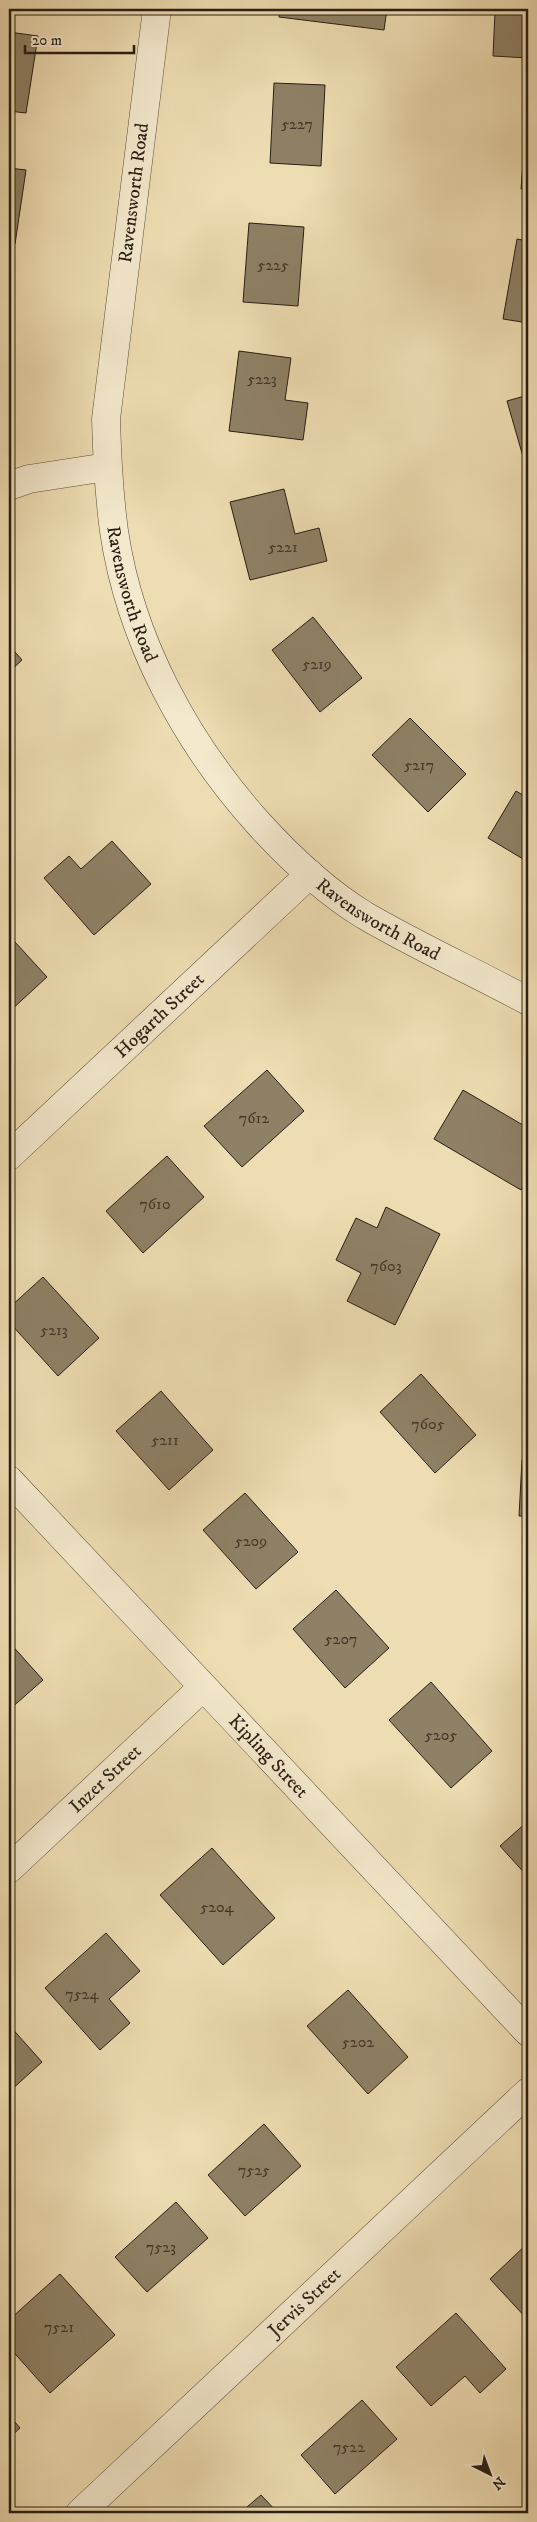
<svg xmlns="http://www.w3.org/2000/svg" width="537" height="2522" viewBox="0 0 537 2522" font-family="'IM FELL DW Pica',serif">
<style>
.building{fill:#8f8166;stroke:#281e14}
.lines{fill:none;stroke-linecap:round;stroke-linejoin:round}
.minor-casing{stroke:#5a4e3c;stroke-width:29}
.minor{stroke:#f4e9cd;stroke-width:28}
.labels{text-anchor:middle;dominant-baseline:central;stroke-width:4.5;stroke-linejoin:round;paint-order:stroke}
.number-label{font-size:16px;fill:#423728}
.street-label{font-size:19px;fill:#281e14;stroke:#f4e9cd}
</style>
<rect width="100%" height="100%" fill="#eeddb2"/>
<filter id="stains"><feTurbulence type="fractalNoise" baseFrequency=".004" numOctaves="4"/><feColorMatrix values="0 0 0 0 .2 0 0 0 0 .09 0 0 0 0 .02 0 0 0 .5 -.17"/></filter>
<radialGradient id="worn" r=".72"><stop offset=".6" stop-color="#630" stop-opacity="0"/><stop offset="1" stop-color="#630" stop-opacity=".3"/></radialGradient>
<path class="building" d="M280 9H387L384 30 279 17Z
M495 12 528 14V58L493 56Z
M9 32 38 36 26 113 9 111Z
M274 83 325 85 321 166 270 163Z
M527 108H528V190L521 189Z
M9 168 26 170 15 244 9 243Z
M249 223 304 227 298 306 243 302Z
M517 239 528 241V323L503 319Z
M239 351 291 358 285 400 308 403 303 440 229 431Z
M528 395V474L507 401Z
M284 489 295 534 319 528 327 561 250 580 230 502Z
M313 617 362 678 320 712 272 650Z
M9 645 22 660 9 672Z
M410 718 466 774 428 812 372 755Z
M516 791 528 798V862L488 838Z
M112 841 151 884 94 935 44 878 69 856 81 869Z
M15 942 47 977 9 1012V947Z
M267 1070 304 1111 242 1167 204 1126Z
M463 1090 528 1128V1177L521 1190 434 1139Z
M167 1156 204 1197 143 1253 106 1211Z
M386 1207 440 1234 395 1325 347 1301 361 1273 336 1260 356 1218 377 1228Z
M43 1277 99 1338 58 1376 9 1322V1308Z
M421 1374 476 1435 435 1473 380 1412Z
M161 1391 213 1450 169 1490 116 1431Z
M522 1460 528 1461V1516H519Z
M245 1493 298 1552 256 1589 203 1530Z
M336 1590 389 1648 345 1688 293 1629Z
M9 1642 43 1680 9 1710Z
M431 1682 492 1751 451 1788 389 1720Z
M528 1821V1877L500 1846Z
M212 1848 275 1918 223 1965 160 1895Z
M106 1933 140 1971 109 1999 130 2023 100 2050 45 1988Z
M348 1990 408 2057 368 2094 307 2026Z
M9 2025 42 2062 9 2092Z
M264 2124 301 2166 245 2216 208 2175Z
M176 2202 208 2238 147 2292 115 2257Z
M528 2243V2320L490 2279Z
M60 2274 115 2335 50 2393 9 2347V2320Z
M456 2313 506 2369 480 2393 465 2376 431 2406 396 2367Z
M362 2400 397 2439 335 2494 301 2455Z
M9 2415 20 2428 9 2438Z
M261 2495 278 2513H240Z"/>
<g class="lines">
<defs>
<g id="minor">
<path id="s1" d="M157 9 106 419C107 457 109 494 114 531 130 640 186 743 259 824 290 858 325 891 364 915 417 946 474 972 528 1001"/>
<path d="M9 486 29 479 107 467"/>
<path id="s2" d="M9 1156 310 874"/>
<path id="s3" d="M9 1480 528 2032"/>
<path id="s4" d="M9 1869 203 1687"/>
<path id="s5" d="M80 2513 528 2092"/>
</g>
</defs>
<use href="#minor" class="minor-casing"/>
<use href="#minor" class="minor"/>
</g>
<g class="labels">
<g class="number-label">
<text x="297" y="124">5227</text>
<text x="273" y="265">5225</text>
<text x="262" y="379">5223</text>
<text x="283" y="547">5221</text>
<text x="317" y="664">5219</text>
<text x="419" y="765">5217</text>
<text x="254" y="1118">7612</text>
<text x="155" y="1204">7610</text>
<text x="386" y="1266">7603</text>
<text x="54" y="1330">5213</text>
<text x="428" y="1424">7605</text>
<text x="165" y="1440">5211</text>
<text x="251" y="1541">5209</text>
<text x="341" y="1639">5207</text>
<text x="441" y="1735">5205</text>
<text x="217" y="1907">5204</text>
<text x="82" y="1994">7524</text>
<text x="358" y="2042">5202</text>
<text x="254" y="2170">7525</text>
<text x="161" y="2247">7523</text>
<text x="59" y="2327">7521</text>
<text x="349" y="2447">7522</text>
</g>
<g class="street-label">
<text transform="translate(134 193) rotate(-83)">Ravensworth Road</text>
<text stroke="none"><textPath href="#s1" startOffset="591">Ravensworth Road</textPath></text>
<text stroke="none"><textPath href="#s1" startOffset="1011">Ravensworth Road</textPath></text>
<text stroke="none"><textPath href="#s2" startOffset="206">Hogarth Street</textPath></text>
<text stroke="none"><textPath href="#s3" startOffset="379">Kipling Street</textPath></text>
<text stroke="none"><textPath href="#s4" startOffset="132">Inzer Street</textPath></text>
<text stroke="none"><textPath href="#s5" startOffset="308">Jervis Street</textPath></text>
</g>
</g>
<rect width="537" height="2522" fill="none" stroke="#eeddb2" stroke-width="30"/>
<rect x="10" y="10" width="517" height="2502" fill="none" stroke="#281e14" stroke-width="2.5"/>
<rect x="15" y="15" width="507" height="2492" fill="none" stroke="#281e14"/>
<g transform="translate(490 2474) rotate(138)" stroke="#f4e9cd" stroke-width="4" paint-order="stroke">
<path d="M0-4L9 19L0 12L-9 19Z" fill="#281e14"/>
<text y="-8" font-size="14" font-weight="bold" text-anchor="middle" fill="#281e14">N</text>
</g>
<path d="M25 45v8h109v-8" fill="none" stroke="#281e14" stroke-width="2.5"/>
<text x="32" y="45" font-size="15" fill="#281e14" stroke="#f4e9cd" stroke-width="4" paint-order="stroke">20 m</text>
<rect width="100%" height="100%" filter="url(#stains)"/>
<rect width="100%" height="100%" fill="url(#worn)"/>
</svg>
